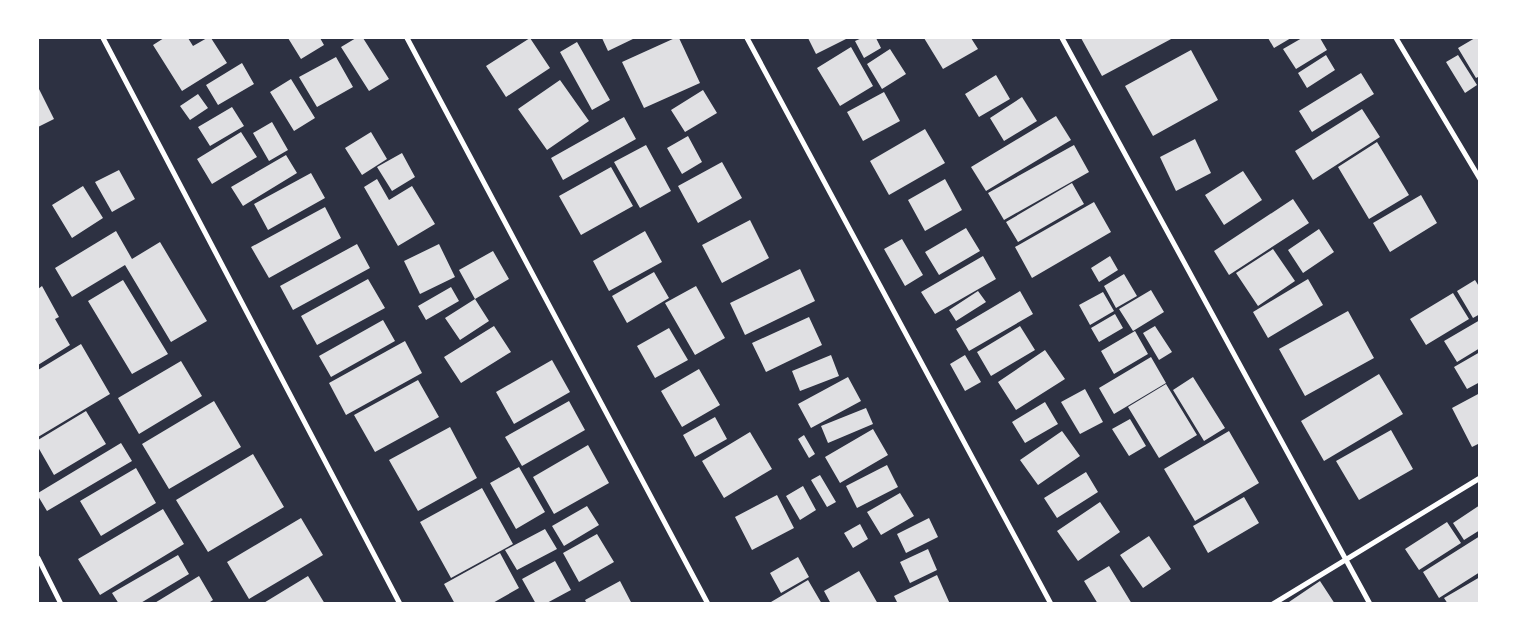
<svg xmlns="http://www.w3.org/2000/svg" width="1517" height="641" viewBox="0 0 1517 641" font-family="Barlow,sans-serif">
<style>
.building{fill:#e0e0e3}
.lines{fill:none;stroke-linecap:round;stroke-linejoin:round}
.minor{stroke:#fff;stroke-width:5}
</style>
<rect width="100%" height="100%" fill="#2d3142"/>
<path class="building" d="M164 38H188L193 46 207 38H211L227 63 182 91 153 45Z
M288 38H320L324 45 301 59Z
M356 38H363L389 79 369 91 341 47Z
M530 38 550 68 506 97 486 66Z
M602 38H635L608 51Z
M675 38H679L700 83 644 108 622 62Z
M808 38H848L816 54Z
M862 38H876L881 48 864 58 855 41Z
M924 38H971L978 49 943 69Z
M1081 38H1173L1102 76Z
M1268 38H1291L1274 48Z
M1302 38H1320L1327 50 1296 69 1283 49Z
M1475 38H1480V76L1476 78 1458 48Z
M577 42 610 100 592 110 560 52Z
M851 47 873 86 840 106 817 68Z
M890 49 906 74 882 89 867 64Z
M1191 50 1218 100 1153 136 1125 86Z
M1326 55 1335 70 1307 88 1298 73Z
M1458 55 1477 85 1465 93 1446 62Z
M336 57 353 87 317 107 299 77Z
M242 63 254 84 218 105 206 85Z
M1361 73 1374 94 1312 132 1299 111Z
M996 75 1010 99 979 117 965 94Z
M291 79 315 118 294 131 270 92Z
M560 80 589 121 547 150 518 109Z
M38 87 54 119 38 127Z
M703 90 717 113 685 132 671 110Z
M884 92 900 121 863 141 847 112Z
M198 94 208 108 190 120 180 106Z
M1022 97 1037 121 1004 141 990 118Z
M232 107 244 126 210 146 198 127Z
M1362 109 1380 137 1313 180 1295 151Z
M1056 116 1071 140 986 191 971 167Z
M624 117 636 139 563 180 551 158Z
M272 122 288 150 269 161 253 133Z
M925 129 945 163 889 195 870 161Z
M241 132 257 157 212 184 197 159Z
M371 132 387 159 362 175 345 148Z
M688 136 702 162 682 174 667 148Z
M1195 139 1211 173 1176 191 1160 157Z
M1377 142 1409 195 1369 219 1338 167Z
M646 145 671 191 640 208 614 162Z
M1074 145 1089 172 1004 220 988 193Z
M402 153 415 177 392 191 377 167Z
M286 155 297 173 243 206 231 187Z
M722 162 742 198 698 223 678 186Z
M611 167 633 206 581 235 559 196Z
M119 170 135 199 112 212 95 182Z
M1243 171 1262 200 1224 225 1205 195Z
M311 173 325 198 268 230 254 204Z
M377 179 389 200 412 186 435 224 398 246 364 187Z
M945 179 962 210 925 231 908 200Z
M1072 183 1084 204 1018 242 1006 222Z
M83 186 103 218 72 238 52 205Z
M1421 195 1437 223 1390 252 1373 223Z
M1293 199 1309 223 1229 275 1214 251Z
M1094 202 1111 232 1032 278 1015 247Z
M325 207 341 238 269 278 251 247Z
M750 220 769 258 722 283 702 245Z
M966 228 980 251 939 275 925 252Z
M1319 229 1334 252 1303 273 1288 250Z
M116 231 132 259 160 242 207 321 171 342 125 265 72 297 55 268Z
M645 231 662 262 609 291 593 261Z
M902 239 923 275 905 286 884 249Z
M357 244 370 268 293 310 280 286Z
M439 244 455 277 420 294 404 261Z
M1273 249 1295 281 1258 306 1236 273Z
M493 251 509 279 475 299 489 321 460 340 445 318 475 299 459 270Z
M983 256 996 279 935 314 921 292Z
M1110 256 1118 270 1099 282 1091 268Z
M800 269 815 301 745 335 730 303Z
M654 272 669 298 627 323 612 296Z
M1124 274 1137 296 1116 308 1104 286Z
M368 279 385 308 317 345 301 316Z
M1308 279 1323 305 1268 338 1253 312Z
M123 280 168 354 132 374 88 301Z
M1475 280 1480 288V314L1473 318 1457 291Z
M42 286 59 317 55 319 70 345 38 365V289Z
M696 286 725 338 695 355 665 303Z
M451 287 459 301 426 320 418 306Z
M1151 290 1164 312 1133 331 1119 309Z
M978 291 986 302 956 321 949 310Z
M1020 291 1033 314 969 351 956 329Z
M1103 292 1114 311 1090 325 1079 305Z
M1453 293 1469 319 1426 345 1410 319Z
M1348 311 1374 358 1305 396 1279 349Z
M1115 314 1123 328 1099 342 1091 328Z
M809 317 822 345 766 372 752 343Z
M383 320 395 341 331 377 319 356Z
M1480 320V348L1457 362 1444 341Z
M494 326 511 352 461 383 444 357Z
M1020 326 1035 350 991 376 977 352Z
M1155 326 1172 352 1159 360 1143 333Z
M669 328 688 360 655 378 637 346Z
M1135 331 1148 354 1114 374 1101 351Z
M405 341 422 373 346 415 329 383Z
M81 344 110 394 38 437V370Z
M1045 350 1065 379 1016 410 998 382Z
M1480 352V382L1467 389 1454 367Z
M831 355 839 376 800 391 792 371Z
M965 355 981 382 965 391 950 364Z
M1151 357 1166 383 1114 414 1099 388Z
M552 360 570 392 514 424 496 392Z
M181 361 202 396 139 434 118 398Z
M699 369 720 405 682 427 661 391Z
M1379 374 1403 414 1324 461 1301 421Z
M848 377 861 401 811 428 798 404Z
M1193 377 1225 428 1204 441 1173 390Z
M418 380 439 417 375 452 354 415Z
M1166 384 1197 435 1159 458 1128 407Z
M1085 389 1103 422 1080 434 1061 402Z
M1480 393V443L1472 447 1452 408Z
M214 401 241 447 169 489 142 444Z
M569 401 585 430 522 466 505 437Z
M1045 402 1058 424 1025 443 1012 422Z
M866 408 873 424 828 443 821 426Z
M86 411 106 444 54 475 38 447V440Z
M715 417 727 439 695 457 683 435Z
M1130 419 1146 446 1129 456 1112 429Z
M450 427 477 478 418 511 389 460Z
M873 429 888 455 840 483 825 457Z
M1391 430 1413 469 1359 500 1336 461Z
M1062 431 1080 456 1038 485 1020 460Z
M1229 431 1259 483 1195 521 1164 469Z
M750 432 772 469 724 498 702 461Z
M804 435 815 454 809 458 798 439Z
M121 443 132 461 47 511 38 496V493Z
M588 445 609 483 554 514 533 477Z
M253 454 284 507 208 552 176 500Z
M887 465 898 487 857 508 846 486Z
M519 467 545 512 516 529 490 483Z
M136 468 156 503 101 536 80 501Z
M1086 472 1098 492 1057 518 1044 498Z
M820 475 836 502 827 507 811 480Z
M803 486 816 510 800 520 786 496Z
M482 488 513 544 451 578 420 522Z
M900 493 914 516 881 535 867 512Z
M777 495 794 528 752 550 735 517Z
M1244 497 1259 523 1208 553 1193 526Z
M1100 502 1120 532 1078 561 1057 531Z
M1480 505V530L1464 540 1453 523Z
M587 506 599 525 564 546 552 526Z
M163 509 184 544 100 595 78 559Z
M301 518 323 555 249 599 227 562Z
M929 518 938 537 906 553 897 534Z
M1447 522 1461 543 1419 570 1405 549Z
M860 524 868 539 853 548 844 533Z
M545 529 557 549 517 570 505 550Z
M597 534 614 562 579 582 563 553Z
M1149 536 1171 569 1143 588 1120 555Z
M1480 536V572L1439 598 1423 572Z
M928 549 937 570 910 583 900 562Z
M500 553 519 588 491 604H455L444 584Z
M178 555 189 574 139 604H119L112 593Z
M798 557 809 577 781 593 770 573Z
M555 561 571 590 545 604H536L522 579Z
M1109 566 1132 604H1098L1084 581Z
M859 571 878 604H831L824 591Z
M937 575 950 604H898L894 596Z
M199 576 213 600 207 604H153Z
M308 576 325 604H262Z
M1480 577V604H1448L1444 598Z
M808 580 822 604H772L771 602Z
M620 581 632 604H587L585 600Z
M1320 581 1335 604H1286Z"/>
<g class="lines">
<path class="minor" d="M103 38 400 604
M407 38 708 604
M747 38 1051 604
M1062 38 1370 604
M1396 38 1480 179
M38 558 61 604
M1273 604 1480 478"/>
</g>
<rect width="1517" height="641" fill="none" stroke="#ffffff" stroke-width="78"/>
</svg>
